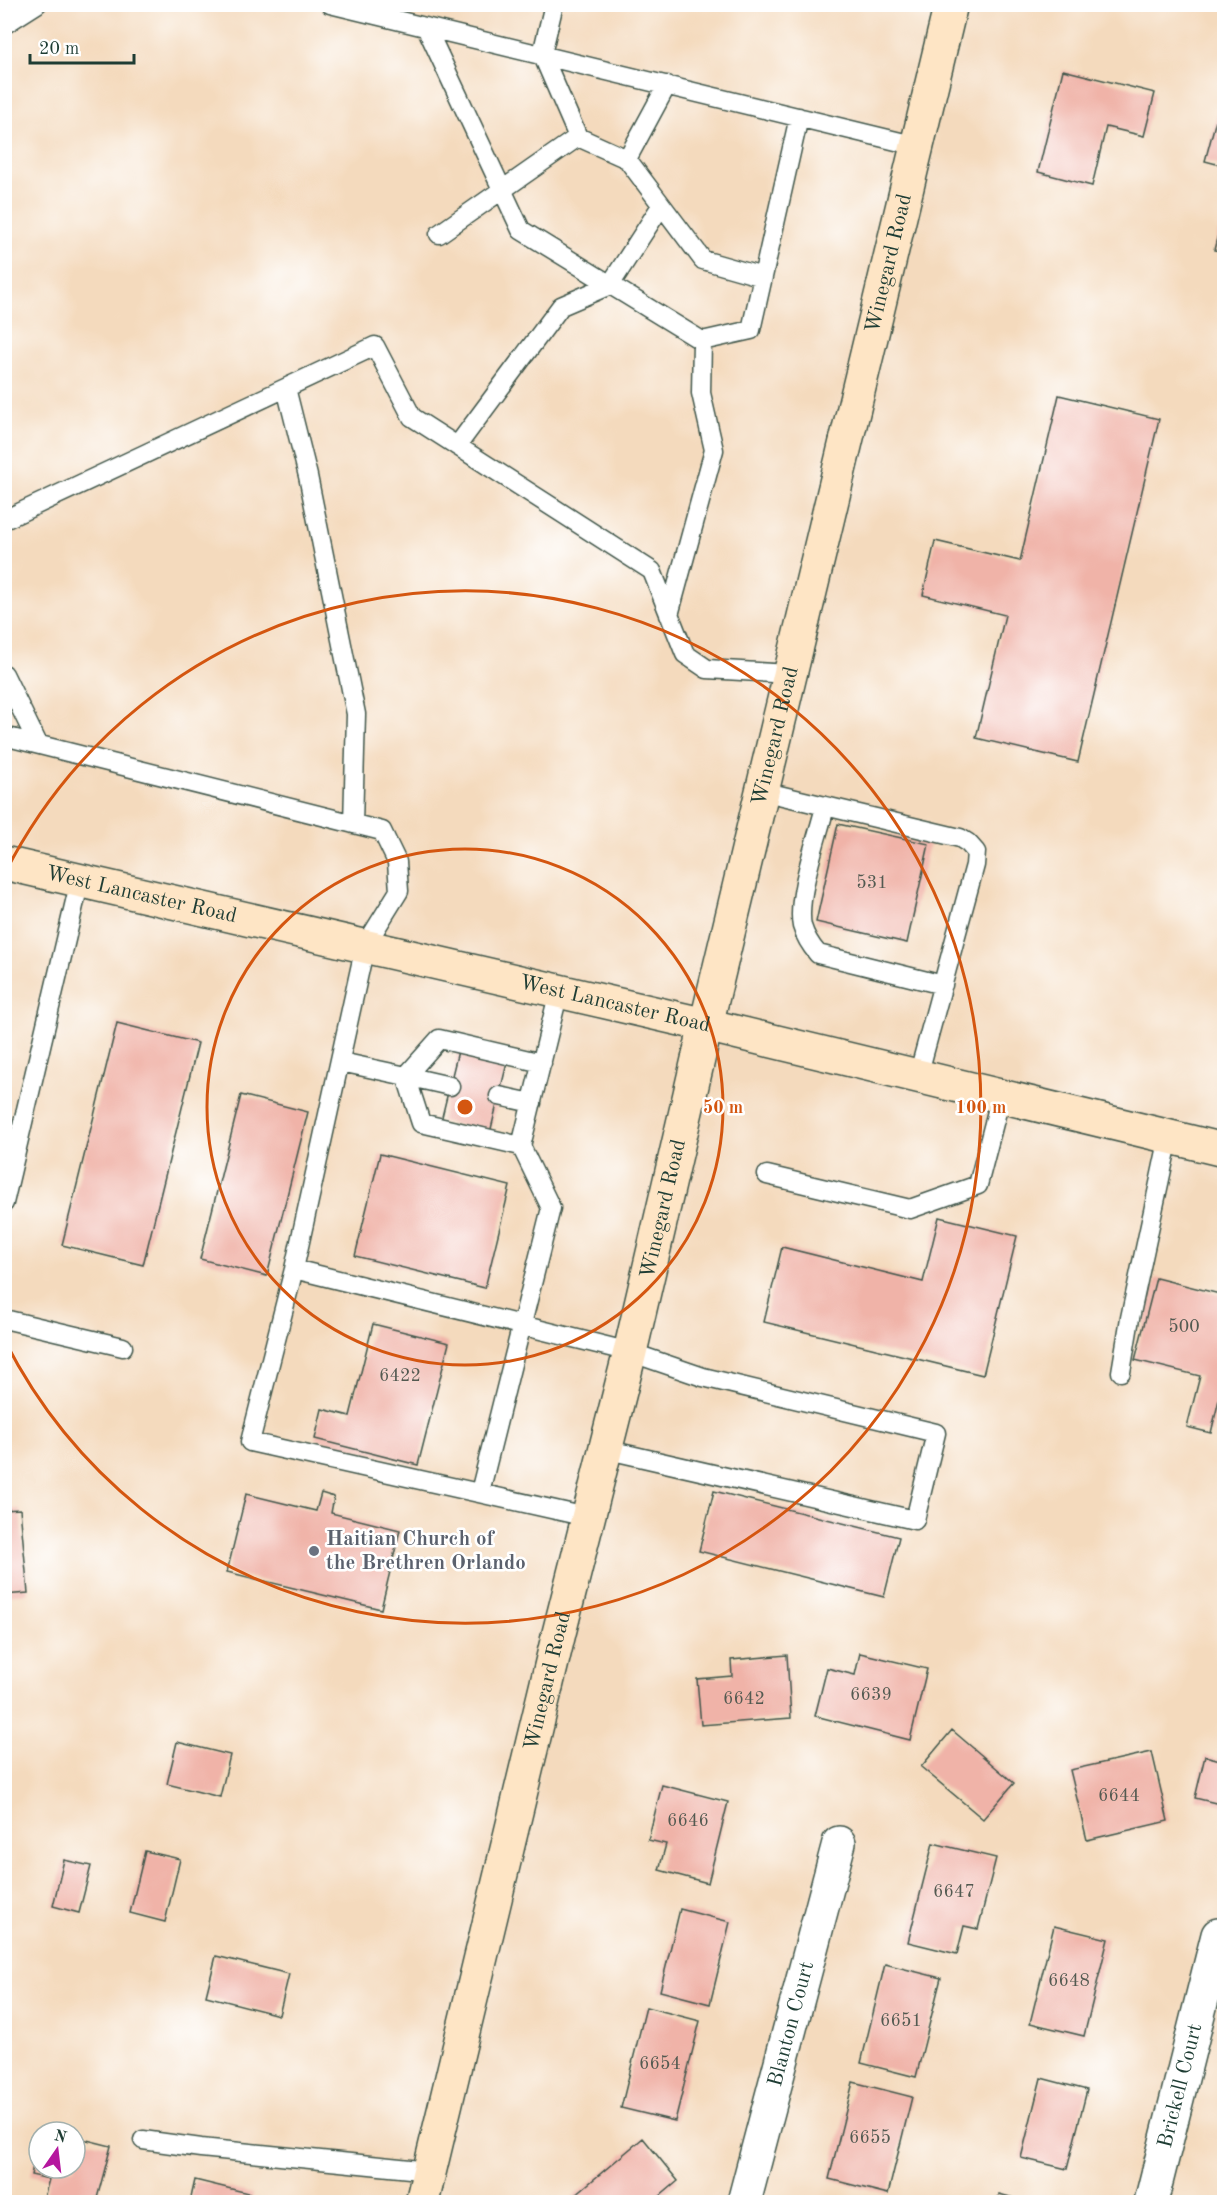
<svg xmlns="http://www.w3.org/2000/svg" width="1229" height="2207" viewBox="0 0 1229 2207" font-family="'Old Standard TT',serif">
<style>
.building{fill:#f0b3a8}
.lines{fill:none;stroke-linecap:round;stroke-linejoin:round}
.lane-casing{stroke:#3f5549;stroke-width:21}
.street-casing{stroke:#3f5549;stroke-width:36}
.secondary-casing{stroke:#3f5549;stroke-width:36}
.lane{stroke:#fff;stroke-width:18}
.street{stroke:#fff;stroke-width:33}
.secondary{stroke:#fee5c5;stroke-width:33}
.ring{fill:none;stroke:#d45610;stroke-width:3}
.worship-dot{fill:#6b7280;stroke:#fff;stroke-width:2}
.labels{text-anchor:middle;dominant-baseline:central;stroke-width:5;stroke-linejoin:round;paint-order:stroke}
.number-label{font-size:18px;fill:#535a51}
.street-label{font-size:21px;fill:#1f3d34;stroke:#fff}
.worship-label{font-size:21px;font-weight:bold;fill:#5b616d;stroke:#fff;text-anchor:start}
.centre{fill:#d45610;stroke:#fff;stroke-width:3}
.ring-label{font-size:18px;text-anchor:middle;font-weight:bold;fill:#d45610;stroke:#fff;stroke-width:5;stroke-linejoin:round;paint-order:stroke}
</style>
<rect width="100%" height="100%" fill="#fff"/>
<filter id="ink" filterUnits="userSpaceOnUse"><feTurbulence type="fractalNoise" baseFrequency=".0167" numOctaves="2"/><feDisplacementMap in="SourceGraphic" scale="12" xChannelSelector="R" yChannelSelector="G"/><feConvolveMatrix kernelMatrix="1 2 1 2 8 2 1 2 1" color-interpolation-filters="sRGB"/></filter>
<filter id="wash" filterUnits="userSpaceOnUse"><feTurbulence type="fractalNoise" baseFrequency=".008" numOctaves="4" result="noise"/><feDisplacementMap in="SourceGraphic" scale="24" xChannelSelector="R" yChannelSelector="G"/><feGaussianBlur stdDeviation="1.35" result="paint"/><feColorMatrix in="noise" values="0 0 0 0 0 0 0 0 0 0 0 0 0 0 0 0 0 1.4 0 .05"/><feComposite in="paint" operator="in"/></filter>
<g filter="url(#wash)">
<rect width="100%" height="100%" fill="#f4dabd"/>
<g id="blocks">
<path class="building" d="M1063 70 1155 93 1144 136 1106 127 1092 186 1038 172Z
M1224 90V166L1205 161Z
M1224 211V252L1214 250Z
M1059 395 1159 419 1078 762 976 738 1005 615 923 595 935 541 1020 561Z
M838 824 929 844 907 943 816 922Z
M117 1023 198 1043 143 1265 62 1245Z
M458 1051 507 1063 490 1133 441 1121Z
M241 1095 308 1112 267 1276 200 1259Z
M380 1154 510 1186 485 1288 355 1256Z
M939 1217 1017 1236 983 1375 764 1322 782 1247 923 1282Z
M1156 1278 1224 1295V1379L1211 1433 1187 1427 1200 1376 1135 1360Z
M373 1324 449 1343 418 1465 315 1439 322 1409 350 1416Z
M714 1491 899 1537 884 1597 699 1551Z
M321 1493 334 1497 331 1513 400 1530 381 1609 227 1572 246 1494 316 1511Z
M20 1509 28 1593 4 1595V1510Z
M860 1653 927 1669 910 1740 815 1716 827 1668 855 1675Z
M787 1655 791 1718 701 1725 697 1679 732 1676 731 1660Z
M952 1730 1014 1783 983 1819 921 1767Z
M177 1742 230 1755 220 1797 167 1784Z
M1152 1752 1168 1821 1087 1840 1070 1770Z
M1205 1756 1224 1761V1805L1195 1798Z
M662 1785 728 1802 708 1883 659 1870 666 1844 648 1840Z
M933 1843 996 1858 978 1929 964 1926 957 1954 908 1942Z
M145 1851 180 1859 165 1922 130 1913Z
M64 1860 91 1866 79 1913 53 1906Z
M680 1909 730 1922 710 2004 660 1991Z
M1054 1926 1108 1939 1084 2036 1030 2023Z
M216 1956 289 1974 279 2015 206 1996Z
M885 1964 941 1978 916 2077 861 2063Z
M646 2007 700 2021 675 2121 621 2108Z
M1041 2078 1087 2090 1067 2169 1021 2158Z
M853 2082 912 2097 888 2194 829 2179Z
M75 2137 111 2146 96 2202H43L49 2179 31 2175 38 2144 39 2168H75Z
M643 2138 678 2181 653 2202H571L569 2200Z
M195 2180 252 2194 250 2202H190Z
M999 2194 1029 2202H997Z"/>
</g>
</g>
<g filter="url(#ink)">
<use href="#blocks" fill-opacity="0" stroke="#3f5549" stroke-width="1.5"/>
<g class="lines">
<defs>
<path id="lane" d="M330 4 917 146
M554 4 542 54 578 137 627 159
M4 25 37 4
M426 27 521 230 702 341 751 330 799 117
M667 85 627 159 703 260 763 277
M439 234 578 137
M286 388 308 476 356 714 353 824
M457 446 561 306 610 285 661 206
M4 520 375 346 412 417 652 571 685 654 707 669 790 674
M669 615 714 450 701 393 702 341
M4 674 38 744
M4 736 382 831 397 862 399 891 365 946 294 1269 250 1442 587 1517
M762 791 960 838 968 843 976 852 975 865 918 1076
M825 807C818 836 796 897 802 926 805 936 811 946 818 954L943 985
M341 1062 406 1076 421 1123 521 1146 559 991
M450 1086 406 1076 439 1039 542 1063
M499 1096 532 1103
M767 1175 910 1209 978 1185 1001 1096
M4 1203 80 880
M294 1269 630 1352 703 1377 936 1433 915 1520 604 1449
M4 1319 123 1347
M1121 1372 1130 1318 1169 1137
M480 1492 551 1208 521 1146
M143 2140 201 2148 430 2171"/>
<g id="street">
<path id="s1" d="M744 2202 839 1843"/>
<path id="s2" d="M1151 2202 1218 1935"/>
</g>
<g id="secondary">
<path id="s3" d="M4 863 706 1025 1224 1150"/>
<path id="s4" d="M422 2202 559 1633 630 1352 706 1025 951 4"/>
</g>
</defs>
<use href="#lane" class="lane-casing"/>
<use href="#street" class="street-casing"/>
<use href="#secondary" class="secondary-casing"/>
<use href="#lane" class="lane"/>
<use href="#street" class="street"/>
<use href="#secondary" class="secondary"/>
</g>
</g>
<g class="ring">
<circle cx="465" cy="1107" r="258"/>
<path d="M5 873A516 516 0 1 1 5 1341"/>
</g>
<circle class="worship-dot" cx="314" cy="1551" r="6"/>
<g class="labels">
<g class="number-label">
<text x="872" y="883">531</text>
<text x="1184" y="1327">500</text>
<text x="400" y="1376">6422</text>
<text x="871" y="1695">6639</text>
<text x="744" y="1699">6642</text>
<text x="1119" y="1796">6644</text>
<text x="688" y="1821">6646</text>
<text x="954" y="1892">6647</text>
<text x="1069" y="1981">6648</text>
<text x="901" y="2021">6651</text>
<text x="660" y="2064">6654</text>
<text x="870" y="2138">6655</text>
</g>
<g class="street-label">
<text stroke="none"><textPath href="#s4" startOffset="1994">Winegard Road</textPath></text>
<text stroke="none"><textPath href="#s4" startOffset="1508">Winegard Road</textPath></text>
<text stroke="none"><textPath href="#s3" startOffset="141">West Lancaster Road</textPath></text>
<text stroke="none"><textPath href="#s3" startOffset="627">West Lancaster Road</textPath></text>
<text stroke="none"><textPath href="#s4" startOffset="1022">Winegard Road</textPath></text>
<text stroke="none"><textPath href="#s4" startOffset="536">Winegard Road</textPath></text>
<text stroke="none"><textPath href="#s1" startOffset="184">Blanton Court</textPath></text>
<text stroke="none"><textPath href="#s2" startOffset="120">Brickell Court</textPath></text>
</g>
<g class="worship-label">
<text x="326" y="1539">Haitian Church of<tspan x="326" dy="24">the Brethren Orlando</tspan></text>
</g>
</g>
<circle cx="465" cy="1107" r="9" class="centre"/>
<g class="ring-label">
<text x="723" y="1113">50 m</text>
<text x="981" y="1113">100 m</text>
</g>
<rect width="1229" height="2207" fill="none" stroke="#fff" stroke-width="24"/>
<g transform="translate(57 2150) rotate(14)"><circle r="28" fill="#ffffff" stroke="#a5b1ae" stroke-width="1.5"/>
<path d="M0-4.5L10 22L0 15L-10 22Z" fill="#b5179e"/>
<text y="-9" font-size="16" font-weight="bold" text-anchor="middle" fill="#1f3d34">N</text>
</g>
<path d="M30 54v9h104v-9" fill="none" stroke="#1f3d34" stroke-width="3"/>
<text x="39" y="54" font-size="18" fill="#1f3d34" stroke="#ffffff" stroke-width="4.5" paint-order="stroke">20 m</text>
</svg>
